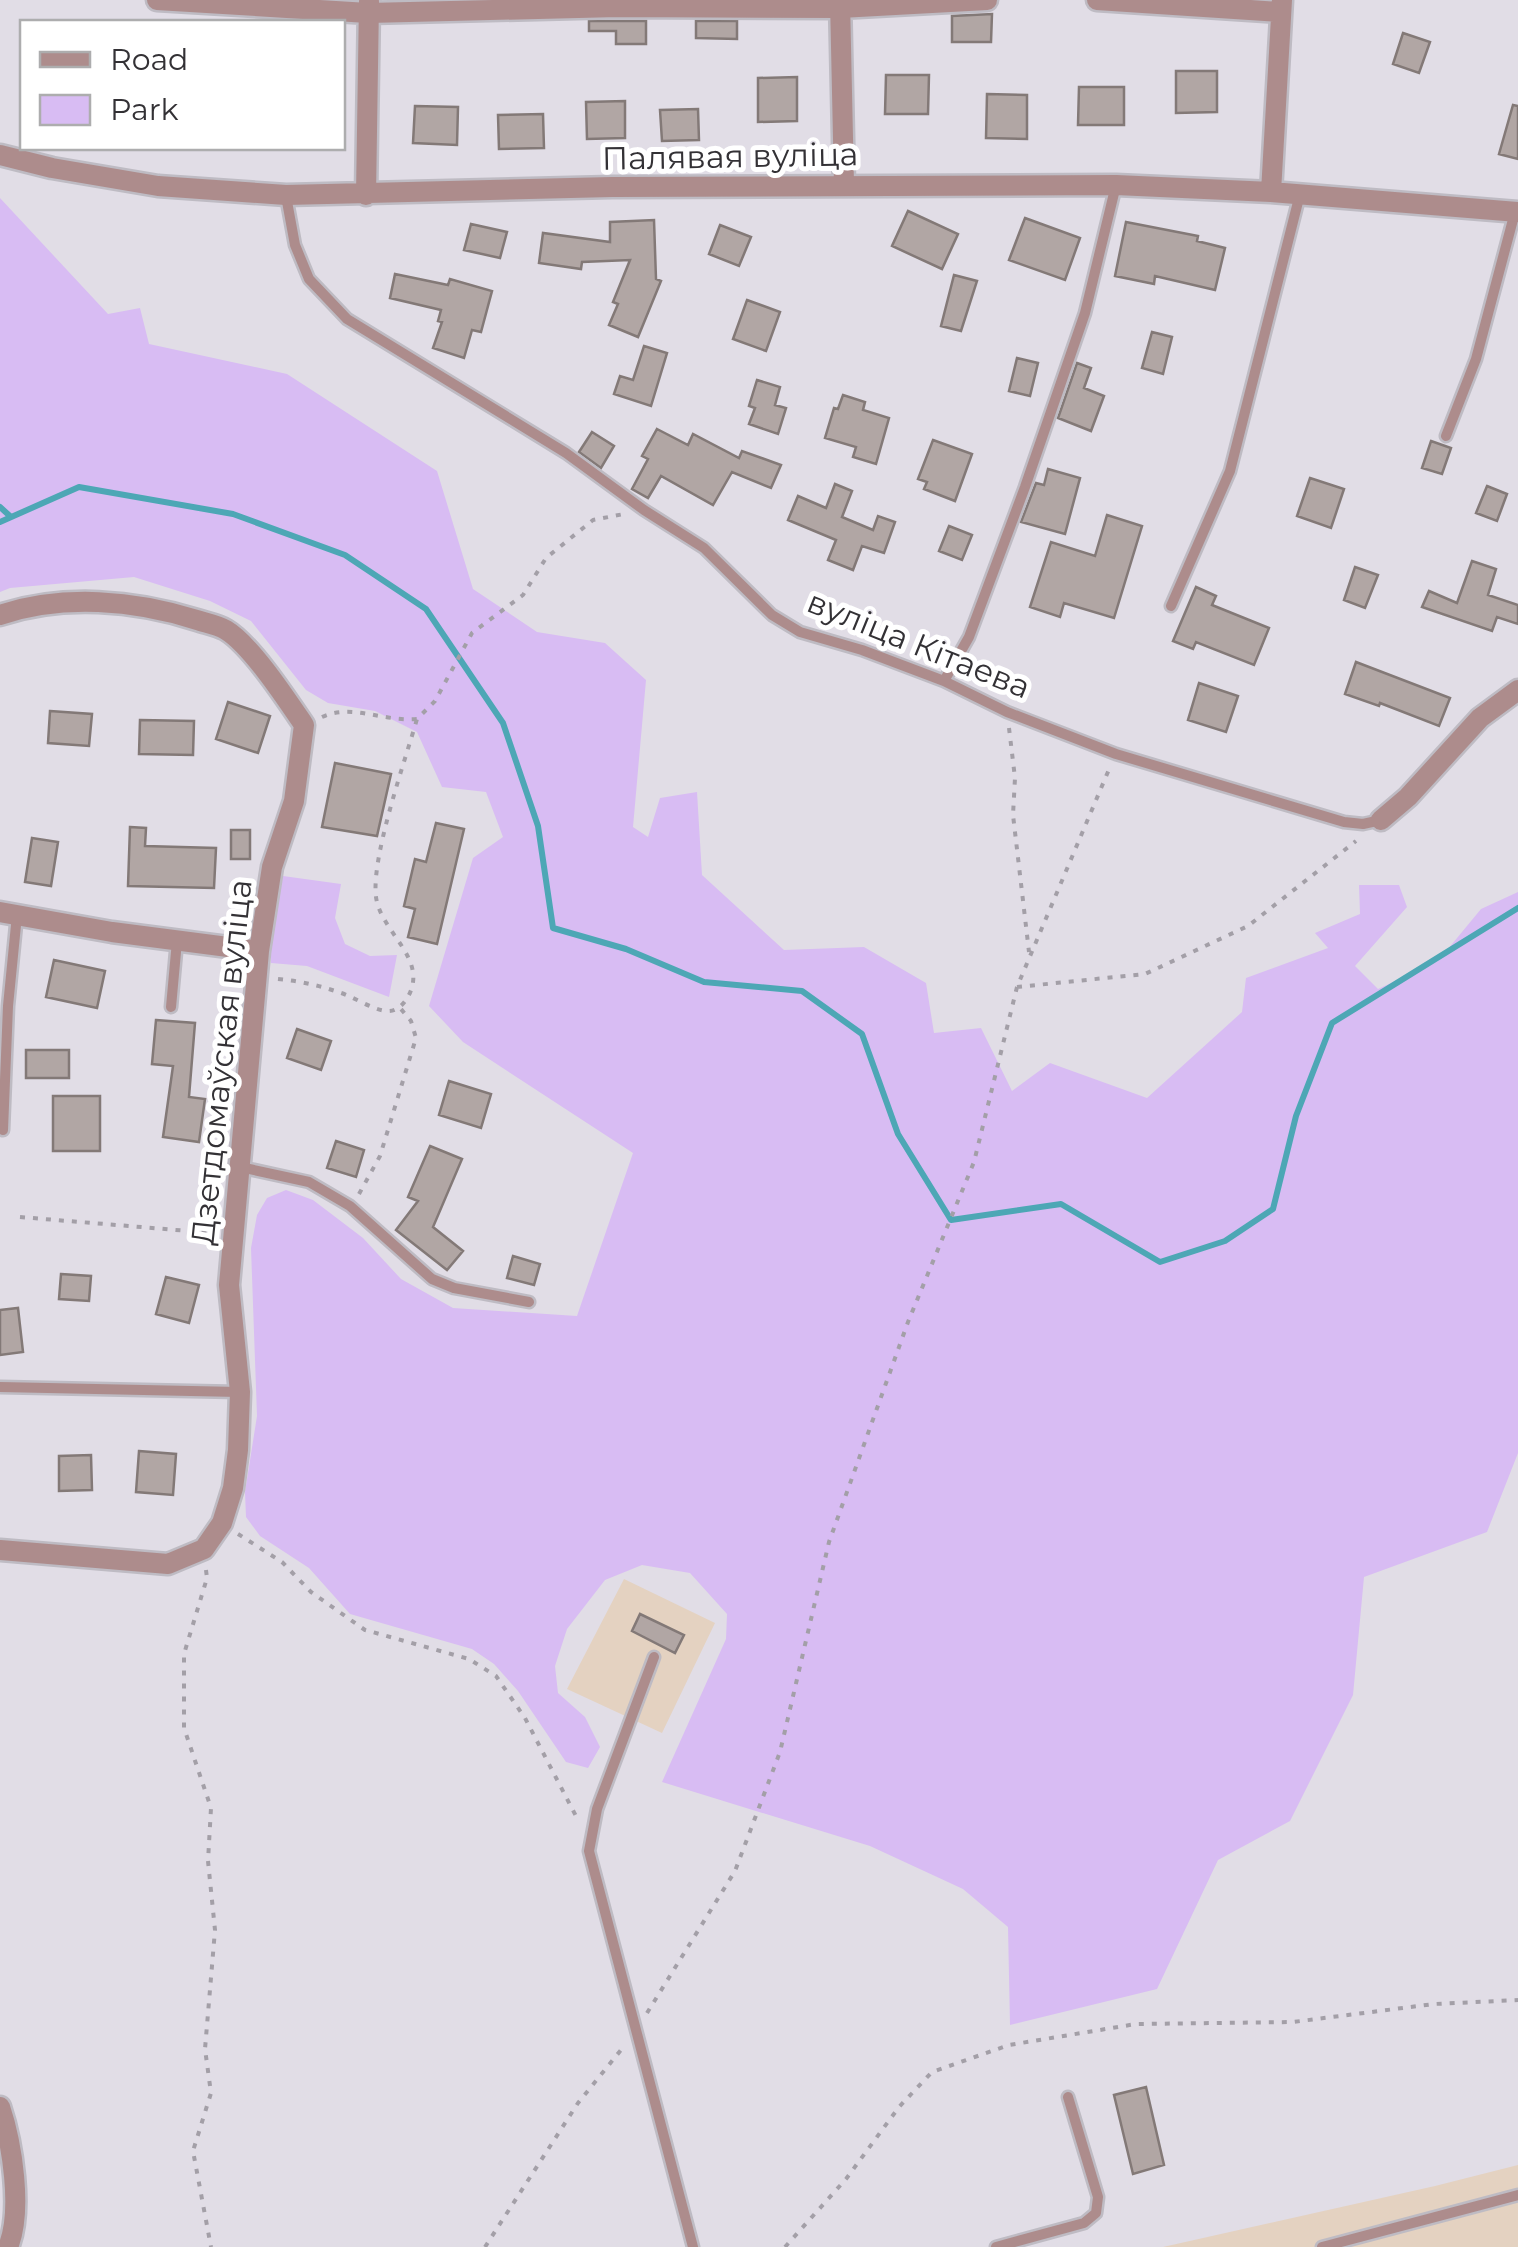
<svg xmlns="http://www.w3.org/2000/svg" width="1518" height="2247" viewBox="0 0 1518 2247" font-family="Montserrat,sans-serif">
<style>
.industrial{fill:#e4d2c1}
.green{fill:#d8bcf3}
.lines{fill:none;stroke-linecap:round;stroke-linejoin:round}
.stream{stroke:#4da7b5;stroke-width:6}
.building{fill:#b1a6a4;stroke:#837977;stroke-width:2.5}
.service-casing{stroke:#bebbc3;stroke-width:15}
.minor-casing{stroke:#bebbc3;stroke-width:25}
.path{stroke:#a39fa7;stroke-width:4;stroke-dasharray:5 8;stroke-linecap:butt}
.service{stroke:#ad8c8c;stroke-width:10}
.minor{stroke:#ad8c8c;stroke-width:20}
.labels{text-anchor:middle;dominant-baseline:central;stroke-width:10;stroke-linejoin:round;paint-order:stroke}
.street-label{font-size:32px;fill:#333135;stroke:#fff}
</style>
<rect width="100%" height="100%" fill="#e1dde6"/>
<path class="industrial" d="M624 1579 715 1623 662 1733 567 1689Z
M1518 2165V2247H1163L1435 2186Z"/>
<path class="green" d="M0 198 108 314 140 308 149 344 287 374 437 471 473 589 537 632 605 643 646 680 633 827 648 837 660 798 697 792 702 875 784 950 864 947 926 983 934 1033 981 1028 1012 1091 1050 1063 1147 1098 1242 1012 1246 978 1328 948 1315 933 1360 914 1359 885H1399L1407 907 1355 966 1378 989 1438 961 1481 909 1518 892V1453L1487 1532 1364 1577 1353 1695 1290 1821 1218 1860 1157 1989 1010 2025 1008 1927 963 1889 870 1846 662 1782 726 1639 727 1614 690 1573 642 1565 605 1580 567 1629 555 1666 558 1693 585 1717 600 1747 588 1768 566 1762 518 1691 494 1664 472 1649 350 1614 309 1568 260 1536 246 1517 245 1492 257 1416 251 1248 257 1215 267 1198 286 1190 313 1200 363 1238 401 1279 453 1308 577 1316 633 1153 463 1042 429 1006 473 858 503 837 486 792 442 787 417 732 375 711 328 703 306 690 251 621 210 601 134 577 10 588 0 592Z
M283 876 341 884 335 918 345 944 370 956 397 955 389 997 307 966 271 963V937Z"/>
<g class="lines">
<path class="stream" d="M0 507 11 517
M0 522 79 487 233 514 345 555 426 609 503 723 538 826 553 928 626 949 704 982 802 991 862 1034 898 1134 951 1220 1061 1204 1160 1262 1225 1241 1273 1209 1296 1116 1332 1023 1518 908"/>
</g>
<path class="building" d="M992 14 991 42H952V16Z
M589 21H646V44H616V31H589Z
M696 21H737V39L696 38Z
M1403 33 1430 42 1419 73 1393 64Z
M1176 71H1217V112L1176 113Z
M886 75H929L928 114H885Z
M797 77V121L758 122V78Z
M1079 87H1124V125H1078Z
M987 94 1027 95V139L986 138Z
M625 101V138L587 139 586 102Z
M1513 105 1518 106V159L1499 154Z
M415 106 458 107 457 145 413 143Z
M698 109 699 140 662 141 660 110Z
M543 114 544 148 499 149 498 115Z
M908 211 958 234 942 269 892 246Z
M1025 218 1080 238 1065 280 1009 260Z
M654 220 656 279 661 281 638 337 609 325 618 304 613 302 630 260 582 262 581 269 539 263 543 233 610 242V222Z
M1126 222 1198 236 1197 241 1225 248 1215 290 1155 276 1154 284 1115 276Z
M471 224 507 232 500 258 464 250Z
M720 225 751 237 739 266 709 254Z
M395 274 448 285 450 279 492 291 481 332 472 330 464 358 433 348 442 322 438 321 441 310 390 298Z
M954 275 977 281 961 331 941 326Z
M747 300 780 312 766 351 733 339Z
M1152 332 1172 337 1163 374 1142 368Z
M644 346 667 353 651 406 614 394 620 376 633 380Z
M1017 358 1038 363 1030 396 1009 391Z
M1077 363 1091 368 1084 388 1104 396 1091 431 1058 418Z
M757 380 780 387 775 405 786 408 778 434 749 424 755 408 749 406Z
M843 395 865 402 863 410 889 418 876 464 853 457 856 447 825 438 834 408 838 409Z
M657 429 688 445 693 434 739 458 742 451 781 465 771 488 732 472 713 505 661 476 648 498 632 489 648 459 642 456Z
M592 432 614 446 601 468 579 452Z
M933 440 972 454 955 501 924 489 927 482 918 479Z
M1431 441 1451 448 1442 474 1422 468Z
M1048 469 1080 478 1065 534 1021 522 1036 483 1044 485Z
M1310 478 1344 489 1331 528 1297 516Z
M835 484 852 491 842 517 873 530 878 516 895 522 884 553 862 546 853 570 828 560 836 540 788 520 798 496 826 508Z
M1487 486 1507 494 1497 521 1476 513Z
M1107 515 1142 526 1114 618 1064 603 1060 617 1030 607 1051 542 1095 556Z
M949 526 972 535 962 560 939 551Z
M1472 561 1496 569 1488 595 1518 605V624L1497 617 1492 631 1422 607 1429 591 1457 603Z
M1355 567 1378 575 1365 608 1344 600Z
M1196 587 1216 596 1212 605 1269 628 1254 665 1196 642 1193 649 1173 641Z
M1356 662 1450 698 1439 726 1380 703 1379 706 1345 694Z
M1199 683 1238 696 1226 732 1188 720Z
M228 702 270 716 258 753 216 739Z
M50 711 92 714 89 746 48 743Z
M140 720 194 721 193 755 139 754Z
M335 763 391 774 377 836 322 827Z
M436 823 464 829 437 944 408 937 415 909 404 906 415 859 426 862Z
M130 827 146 828 145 846 216 848 214 888 128 886Z
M231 830H250V859H231Z
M32 838 58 842 51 886 25 882Z
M54 960 105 971 97 1008 46 997Z
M156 1020 195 1023 189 1097 205 1099 199 1142 163 1137 173 1066 152 1064Z
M297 1029 331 1041 321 1070 287 1058Z
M26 1050H69V1078H26Z
M449 1081 491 1094 481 1128 439 1115Z
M53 1096H100V1151H53Z
M336 1141 364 1150 356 1177 327 1168Z
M430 1146 462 1159 433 1227 463 1251 447 1270 396 1230 418 1201 408 1197Z
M513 1256 540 1264 534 1285 507 1278Z
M61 1274 91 1276 89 1301 59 1299Z
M166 1277 199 1285 189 1323 156 1314Z
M18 1308 23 1352 0 1355V1310Z
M139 1451 176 1454 173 1495 136 1492Z
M91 1455 92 1490 59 1491V1456Z
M640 1614 684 1635 675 1653 632 1631Z
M1146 2087 1164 2165 1133 2174 1114 2095Z"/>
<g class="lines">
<defs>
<path id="service" d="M286 196 295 245 309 279 347 319 566 453 644 510 704 548 772 615 800 632 862 650 944 681 1007 712 1116 754 1344 822 1363 824 1381 820
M1446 436 1476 359 1515 212
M1171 606 1230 471 1300 194
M944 681 969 637 1025 487 1085 313 1116 185
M171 1007 177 941
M3 1130 8 1006 17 915
M240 1167 309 1182 350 1206 432 1279 454 1288 529 1302
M0 1387 239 1392
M654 1657 597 1809 589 1851 693 2247
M996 2247 1084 2223 1096 2213 1098 2197 1068 2097
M1322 2247 1518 2195"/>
<path id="minor" d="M157 0 368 13 618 7 840 8 987 0
M840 0 844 184
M1097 0 1281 12
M0 155 52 168 158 186 286 195 612 187 1116 185 1271 192 1518 212
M1271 192 1282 0
M366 195 369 2
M0 615C63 594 134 600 197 620 206 623 218 625 226 630 251 645 287 700 304 725L294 801 272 867 259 951 229 1285 240 1392 238 1450 233 1488 222 1523 204 1549 168 1564 0 1550
M1381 820 1408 797 1480 718 1518 690
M0 912 112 932 259 951
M0 2107C12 2143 23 2211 8 2247"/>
</defs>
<use href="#service" class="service-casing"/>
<use href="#minor" class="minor-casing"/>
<path class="path" d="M322 717C352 703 382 722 417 719L435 701 472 633 523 595 546 558 593 520 624 514
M1009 728 1015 778 1013 815 1029 952
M278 979C299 981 318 985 338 992 353 996 372 1010 387 1011 395 1012 402 1006 406 1000 432 960 381 934 376 897 371 857 405 761 417 719
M1017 987 1145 974 1248 926 1356 841
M359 1194 380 1156 416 1038 411 1021 401 1009
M20 1217 213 1233
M238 1534 282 1562 311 1592 365 1630 469 1659 496 1676 525 1718 578 1820
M206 1570 207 1578 184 1654V1728L211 1808 208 1861 215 1930 205 2049 211 2093 193 2151 211 2247
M647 2013 735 1871 780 1752 829 1542 908 1322 974 1162 1017 987 1110 767
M485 2247 578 2103 625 2045
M785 2247 846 2179 899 2107 932 2072 1009 2045 1136 2024 1293 2022 1434 2004 1518 2000"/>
<use href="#service" class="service"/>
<use href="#minor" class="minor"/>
</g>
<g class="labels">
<g class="street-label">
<text transform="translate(730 156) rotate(-1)">Палявая вуліца</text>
<text transform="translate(919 644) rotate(22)">вуліца Кітаева</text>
<text transform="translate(221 1062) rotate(-84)">Дзетдомаўская вуліца</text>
</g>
</g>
<rect x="20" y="20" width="325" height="130" fill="#ffffff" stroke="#adadae" stroke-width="2.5"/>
<rect x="40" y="52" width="50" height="15" fill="#ad8c8c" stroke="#adadae" stroke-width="2.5"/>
<text x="110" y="70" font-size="30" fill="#333135">Road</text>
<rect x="40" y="95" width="50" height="30" fill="#d8bcf3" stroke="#adadae" stroke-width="2.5"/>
<text x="110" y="120" font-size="30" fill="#333135">Park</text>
</svg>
